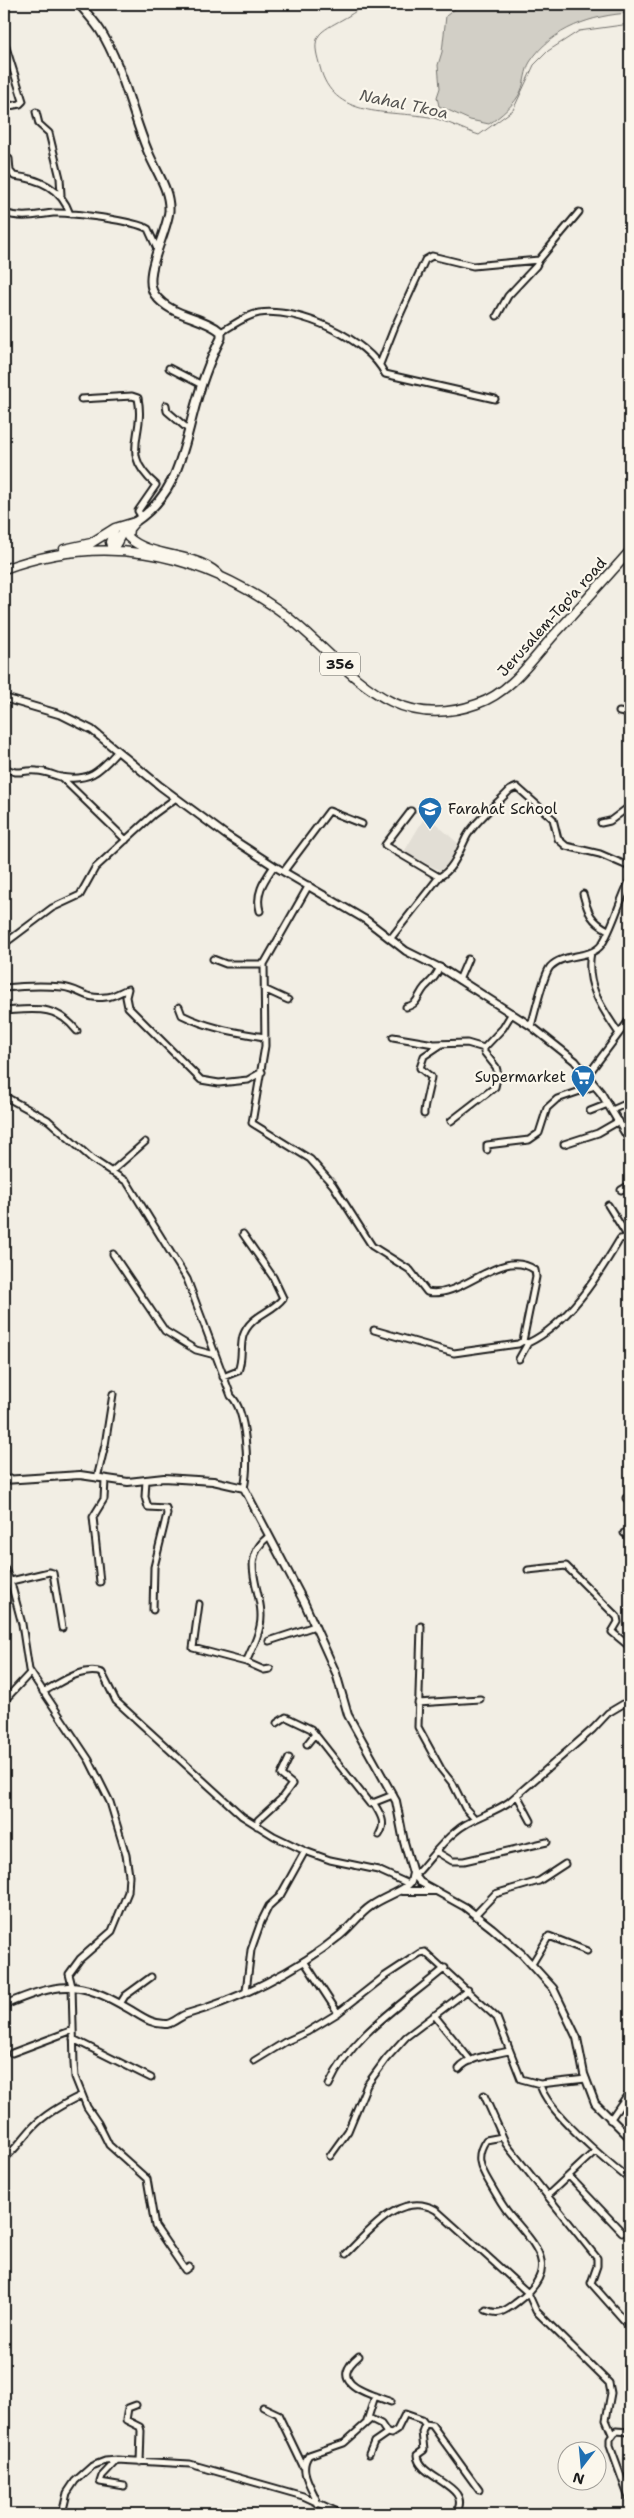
<svg xmlns="http://www.w3.org/2000/svg" width="634" height="2518" viewBox="0 0 634 2518" font-family="'Shantell Sans',sans-serif">
<style>
.built{fill:#e2ded5}
.green{fill:#d2cfc6;stroke:#777671}
.lines{fill:none;stroke-linecap:round;stroke-linejoin:round}
.stream{stroke:#716f6b;stroke-width:1}
.minor-casing{stroke:#1c1c1c;stroke-width:9}
.tertiary-casing{stroke:#1c1c1c;stroke-width:10}
.secondary-casing{stroke:#1c1c1c;stroke-width:11}
.primary-casing{stroke:#1c1c1c;stroke-width:11}
.minor{stroke:#fbf7ec;stroke-width:5}
.tertiary{stroke:#fbf7ec;stroke-width:6}
.secondary{stroke:#fbf7ec;stroke-width:7}
.primary{stroke:#fbf7ec;stroke-width:8}
.labels{text-anchor:middle;dominant-baseline:central;stroke-width:4.5;stroke-linejoin:round;paint-order:stroke}
.shield{fill:#fbf7ec;stroke:#5f5e5a;stroke-width:1}
.shield-label{font-size:14px;font-weight:bold;fill:#1c1c1c}
.street-label{font-size:15px;fill:#1c1c1c;stroke:#fbf7ec}
.poi-label{font-size:15px;fill:#1c1c1c;stroke:#fbf7ec;text-anchor:start}
.water-label{font-size:16px;font-style:italic;fill:#545351;stroke:#fbf7ec}
</style>
<rect width="100%" height="100%" fill="#f2eee4"/>
<filter id="ink" filterUnits="userSpaceOnUse"><feTurbulence type="fractalNoise" baseFrequency=".02" numOctaves="2"/><feDisplacementMap in="SourceGraphic" scale="10" xChannelSelector="R" yChannelSelector="G"/><feConvolveMatrix kernelMatrix="1 2 1 2 8 2 1 2 1" color-interpolation-filters="sRGB"/></filter>
<g filter="url(#ink)">
<path class="built" d="M426 815 460 845 443 872 404 852Z"/>
<path class="green" d="M461 4H630V13C593 15 552 28 530 62 525 70 525 82 521 91 515 104 501 116 489 124L470 120 439 106 437 97 440 88 438 65 442 52 446 16Z"/>
<g class="lines">
<path class="stream" d="M364 4C352 18 323 26 318 37 313 46 318 58 320 67 333 119 387 110 429 117 445 120 463 130 479 135L513 110 534 65 548 51 579 31 630 24"/>
<defs>
<path id="minor" d="M4 41 23 101 20 104 4 107
M36 112 39 124 49 133 60 178 61 195
M9 159 10 171 14 176C40 179 61 188 70 214
M4 213C21 219 36 215 53 213 69 212 136 221 148 229L158 251
M497 316 508 296 536 266 539 260
M221 332C234 325 244 316 259 313 298 307 367 338 385 374L495 399
M380 364 395 326 425 260 432 256 473 266 539 260 579 212
M169 368 202 385
M81 399 132 396 138 398C146 437 118 452 156 485L138 511 142 517
M166 405 167 411 189 430
M619 712 630 714
M4 767C20 777 21 769 37 771 45 771 53 775 60 777 89 782 99 772 117 752
M61 777 126 840
M411 811 385 845 439 877
M601 823 610 821 630 806
M284 871 329 811 362 824
M309 885 264 964 265 1046 252 1123 310 1159 333 1185 372 1246 410 1270 427 1292C463 1300 500 1246 535 1270L536 1277 523 1341
M583 894C588 913 591 921 608 930
M260 911C255 893 264 881 274 866
M391 938 439 877C454 870 460 849 467 836 477 819 497 804 510 790L517 787 553 819 558 839 566 846 600 854 630 867
M4 944 52 908 80 895 95 868 154 814 176 798
M591 952C585 984 601 1007 618 1032
M213 959 226 964H264
M459 980 468 959
M4 988C22 986 43 985 62 987 81 989 84 1000 106 997 114 997 121 991 128 989L126 997 128 1007 201 1080 219 1083 248 1080 262 1072
M264 989 288 1000
M179 1007 182 1015C208 1028 235 1032 264 1037
M406 1007C419 1004 417 996 425 987 432 980 436 977 440 967
M4 1011C35 1009 56 1004 77 1031
M531 1026C535 1013 543 976 550 967 564 952 591 960 602 944 613 927 620 899 630 880
M393 1037 434 1044 467 1043 484 1048
M587 1076 630 1019
M4 1096 48 1120 92 1159 127 1182 187 1279 231 1396C247 1411 249 1467 244 1488
M612 1110 630 1102
M590 1111 608 1104
M424 1114C423 1109 430 1086 431 1077L420 1068 424 1056 442 1044
M451 1121 495 1087 498 1074 496 1067 484 1052V1048L503 1028 512 1013
M623 1129 630 1125
M564 1144 598 1133 619 1121
M487 1150V1145L529 1140 539 1133 547 1108 557 1099 595 1086
M111 1172 145 1142
M621 1190 630 1185
M608 1205 628 1237
M113 1254 165 1331 196 1350 215 1355
M374 1330 454 1353 518 1344 523 1341 528 1343C568 1324 598 1276 620 1239L630 1237
M519 1359 528 1343
M223 1377 238 1371C243 1360 240 1347 243 1336 250 1315 272 1313 283 1298L273 1277 243 1234
M97 1478 105 1445 113 1394
M146 1480 145 1497 148 1507 166 1508 167 1514 154 1567 153 1610
M626 1498 630 1502
M624 1533 630 1538
M4 1567 11 1583 22 1624 29 1670 89 1760 110 1802 126 1855 129 1875 128 1892 112 1931 80 1959 69 1974 72 1986 74 2064 75 2077 87 2107 98 2123 109 2145 147 2179 155 2226 185 2270 189 2267
M528 1570 566 1566 617 1617 618 1622 612 1632 630 1647
M11 1581 49 1572 53 1573 62 1628
M100 1582 93 1517 104 1499 105 1480
M199 1604 193 1648 246 1662 264 1670 270 1669
M421 1626 418 1727 441 1769 453 1784 465 1808 475 1819
M269 1641 315 1626
M246 1662C251 1651 258 1638 260 1626 267 1594 235 1562 269 1536
M43 1692C60 1683 82 1666 102 1673L116 1701 242 1816 274 1836 305 1851 330 1860 378 1870 409 1884
M4 1701 30 1673
M418 1703 480 1699
M277 1723 286 1717 311 1729 370 1804 393 1795
M307 1744 315 1734
M517 1795 531 1821
M373 1802C380 1814 387 1822 379 1835
M257 1826 258 1820 281 1799 292 1784 281 1775 289 1758
M437 1852 452 1861H464L547 1842
M413 1873 418 1872C430 1859 441 1843 455 1832 470 1818 492 1814 509 1802L593 1729 608 1713 630 1700
M475 1915 495 1894 539 1881 565 1864
M304 1961 338 2013
M532 1964 549 1936 587 1951
M246 1991 251 1950 261 1922 269 1906 280 1896 305 1851
M120 2004 125 1996 151 1977
M434 2015 471 2061
M73 2039 151 2078
M12 2053 73 2030
M254 2061 285 2042 307 2032 338 2013 385 1976 420 1953 425 1952 497 2018 521 2079 540 2084 586 2079
M459 2069C470 2056 493 2055 509 2051
M540 2084C545 2110 609 2163 630 2180
M329 2085C351 2035 404 2003 445 1968
M484 2095 506 2144 597 2258V2266L591 2283 630 2327
M610 2120 630 2091
M330 2156 348 2131 367 2085 386 2059 406 2037 468 1990
M4 2159C15 2150 23 2138 33 2127 46 2113 65 2103 82 2095
M569 2176 622 2232
M548 2195 594 2152
M346 2254C369 2232 400 2190 436 2210L528 2293 536 2311 609 2383 611 2393 606 2420 612 2434
M486 2310C500 2316 506 2310 517 2302 564 2267 534 2245 507 2211 500 2202 495 2192 489 2182 480 2167 475 2156 486 2140L502 2137
M359 2356C325 2384 370 2394 391 2402
M136 2405 128 2408 126 2420 140 2427 141 2431 140 2462
M263 2407 278 2414 303 2466
M367 2421 375 2396
M630 2432 616 2431 610 2439V2446L630 2501
M369 2454 374 2442 387 2433
M117 2460 102 2476 100 2482 124 2486
M318 2504C313 2488 297 2471 309 2455L344 2443 371 2419 381 2424 387 2433 391 2434 397 2430 405 2414 422 2420 425 2424
M62 2514 67 2493 75 2481 92 2466 105 2461 117 2460 190 2464 303 2496 342 2514
M455 2514C476 2486 418 2479 417 2455L424 2450 422 2432 425 2424 432 2425 479 2490"/>
<path id="tertiary" d="M4 698 62 715 92 730 160 786 226 835 274 866 366 920 406 951 444 970 531 1026 575 1061 601 1093 630 1141
M4 1480 80 1475 128 1482 164 1478 213 1481 244 1488 304 1602 336 1673 348 1715 396 1801 404 1842 413 1873 420 1882 465 1907 492 1928 522 1954 553 1988 577 2038 584 2074 595 2103 630 2138
M402 1891H434
M4 2005C58 1983 77 1978 129 2009 141 2016 152 2025 167 2024 174 2023 180 2016 187 2014 237 2000 298 1970 338 1937 350 1928 359 1914 371 1906 382 1898 396 1894 407 1886L411 1882 413 1873"/>
<path id="secondary" d="M79 4C86 12 94 21 100 30 123 66 132 115 149 154 157 173 170 190 169 211 167 234 141 276 155 295 171 317 203 316 221 332V338C208 363 199 390 192 418 181 460 174 496 135 522"/>
<path id="primary" d="M135 522 129 529 128 537C152 560 199 550 222 578
M64 549 91 543 115 528
M112 549 110 542 115 528 135 522
M112 549C120 542 119 532 129 526
M4 569C100 534 192 550 276 608 342 654 383 738 477 704 510 693 532 660 554 635 580 607 605 579 630 551"/>
</defs>
<use href="#minor" class="minor-casing"/>
<use href="#tertiary" class="tertiary-casing"/>
<use href="#secondary" class="secondary-casing"/>
<use href="#primary" class="primary-casing"/>
<use href="#minor" class="minor"/>
<use href="#tertiary" class="tertiary"/>
<use href="#secondary" class="secondary"/>
<use href="#primary" class="primary"/>
</g>
</g>
<defs>
<symbol id="school-pin" viewBox="-11 -11 22 30"><path d="M0 17L-7.5 6A9.5 9.5 0 1 1 7.5 6Z" fill="#1f6fb2" stroke="#fbf7ec"/><path d="M0-5L7-2L0 1L-7-2ZM-4 1L0 2.5L4 1V4Q0 6-4 4Z" fill="#fff"/></symbol>
<symbol id="supermarket-pin" viewBox="-11 -11 22 30"><path d="M0 17L-7.5 6A9.5 9.5 0 1 1 7.5 6Z" fill="#1f6fb2" stroke="#fbf7ec"/><path d="M-6-5.5h2.5l.6 2H6L4.5 2H-2.5L-4.4-4H-6ZM-1.5 3.2a1.3 1.3 0 1 0 .1 0ZM3 3.2a1.3 1.3 0 1 0 .1 0Z" fill="#fff"/></symbol>
</defs>
<g fill-rule="evenodd">
<use href="#school-pin" x="416" y="795" width="28" height="38"/>
<use href="#supermarket-pin" x="569" y="1063" width="28" height="38"/>
</g>
<g class="labels">
<rect class="shield" x="320" y="652.5" width="40" height="23" rx="4"/>
<g class="shield-label">
<text x="340" y="664">356</text>
</g>
<g class="street-label">
<text transform="translate(552 617) rotate(-48)">Jerusalem-Tqo'a road</text>
</g>
<g class="poi-label">
<text x="448" y="809">Farahat School</text>
<text x="566" y="1077" text-anchor="end">Supermarket</text>
</g>
<g class="water-label">
<text transform="translate(404 104) rotate(12)">Nahal Tkoa</text>
</g>
</g>
<rect width="634" height="2518" fill="none" stroke="#fbf7ec" stroke-width="20"/>
<rect x="10" y="10" width="614" height="2498" fill="none" stroke="#1c1c1c" stroke-width="2" filter="url(#ink)"/>
<g transform="translate(582 2466) rotate(196)"><circle r="24" fill="#fbf7ec" stroke="#a29f99"/>
<path d="M0-4L9 19L0 12L-9 19Z" fill="#1f6fb2"/>
<text y="-8" font-size="14" font-weight="bold" text-anchor="middle" fill="#1c1c1c">N</text>
</g>
</svg>
